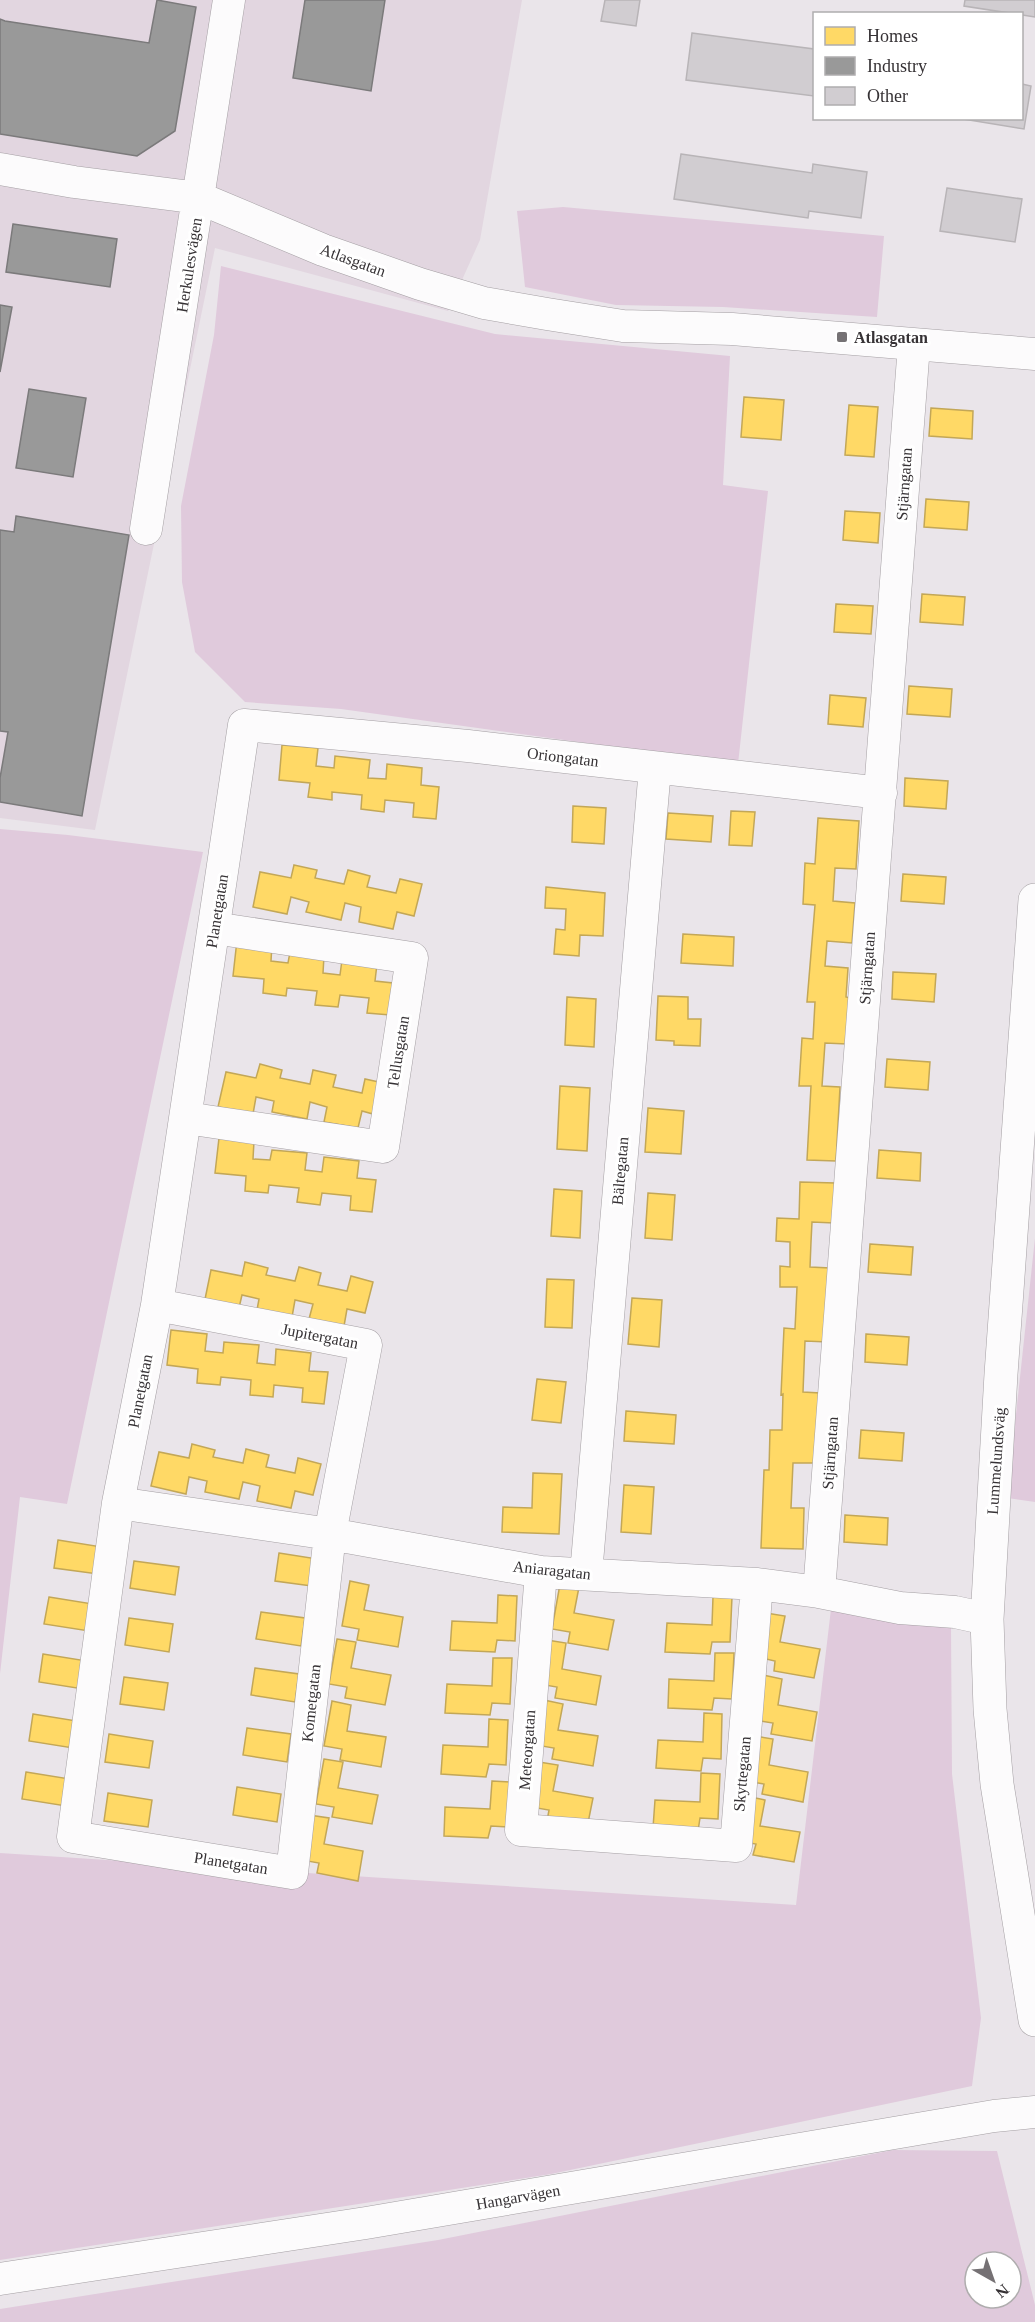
<svg xmlns="http://www.w3.org/2000/svg" width="1035" height="2322" viewBox="0 0 1035 2322" font-family="Georgia,serif">
<style>
.built{fill:#e2d6e0}
.green{fill:#e0cadc;fill-rule:evenodd}
.homes{fill:#ffd966;stroke:#c3a757;stroke-width:1.5}
.industry{fill:#999;stroke:#7b7a7b;stroke-width:1.5}
.building{fill:#d1cdd1;stroke:#b8b4b7;stroke-width:1.5}
.lines{fill:none;stroke-linecap:round;stroke-linejoin:round}
.minor-casing{stroke:#a49fa3;stroke-width:33}
.major-casing{stroke:#a49fa3;stroke-width:34}
.minor{stroke:#fcfbfc;stroke-width:32}
.major{stroke:#fcfbfc;stroke-width:33}
.poi-dot{fill:#757174;stroke:#fff;stroke-width:2}
.labels{text-anchor:middle;dominant-baseline:central;stroke-width:6;stroke-linejoin:round;paint-order:stroke}
.street-label{font-size:16px;fill:#363235;stroke:#fff}
.poi-label{font-size:16px;font-weight:bold;fill:#363235;stroke:#fff;text-anchor:start}
</style>
<rect width="100%" height="100%" fill="#eae5ea"/>
<path class="built" d="M0 0H522L480 240 448 311 215 248 95 830 0 818Z"/>
<path class="green" d="M563 207 884 236 877 317 723 307 616 305 525 287 517 211Z
M221 266 495 334 730 356 723 485 768 491 738 764 341 709 245 702 195 652 182 582 181 506 214 335Z
M0 829 68 835 203 852 67 1504 20 1497 0 1674Z
M1035 1238V1502L1007 1498Z
M831 1609 951 1626 952 1774 981 2018 972 2086 551 2174 0 2260V1853L796 1905Z
M893 2150 997 2151 1035 2305V2322H0V2309L438 2240ZM975 2262H1011V2298H975Z"/>
<path class="homes" d="M744 397 784 400 781 440 741 437Z
M849 405 878 407 874 457 845 455Z
M931 408 973 411 972 439 929 436Z
M926 499 969 502 967 530 924 527Z
M845 511 880 513 878 543 843 540Z
M922 594 965 597 963 625 920 622Z
M836 604 873 606 871 634 834 632Z
M909 686 952 689 950 717 907 714Z
M830 695 866 698 863 727 828 724Z
M282 745 318 748 316 766 334 768 335 756 370 760 368 778 386 779 387 764 422 768 421 785 439 787 436 819 413 817 414 803 385 800 384 812 361 809 362 795 332 792V800L308 797 310 783 279 780Z
M905 778 948 781 946 809 904 806Z
M573 806 606 808 604 844 572 842Z
M731 811 755 812 752 846 729 845Z
M668 813 713 816 711 842 666 839Z
M818 818 859 821 856 869 835 868 833 901 855 903 852 943 827 941 825 966 848 968 846 997 850 998 847 1044 825 1043 822 1086 840 1087 836 1161 807 1160 811 1086H799L802 1038 813 1039 815 1002H807L815 905 803 904 805 863 815 864Z
M294 865 317 870 315 878 344 884 348 870 370 876 367 887 396 893 400 879 422 884 414 916 397 912 393 929 359 922 361 907 345 903 341 920 306 912 309 902 291 897 287 914 253 907 260 872 291 878Z
M903 874 946 877 944 904 901 901Z
M546 887 605 893 603 936 580 935 579 956 554 954 556 929 565 930 566 909 545 908Z
M683 934 734 937 733 966 681 963Z
M237 940 272 944 271 961 288 963 290 952 324 956 323 973 340 975 342 960 377 964 375 981 393 983 390 1015 367 1013 369 998 340 995 338 1007 315 1005 317 991 287 988 286 996 263 993 264 979 233 976Z
M893 972 936 974 934 1002 892 999Z
M658 996 688 997V1019H701L700 1046 674 1045V1041L656 1040Z
M567 997 596 999 594 1047 565 1045Z
M887 1059 930 1062 928 1090 885 1087Z
M260 1064 282 1070 280 1078 310 1084 313 1070 336 1075 333 1087 362 1093 365 1079 388 1084 380 1116 362 1111 358 1128 324 1122 327 1107 310 1102 307 1119 272 1112 274 1101 256 1097 253 1114 218 1107 226 1072 256 1078Z
M560 1086 590 1088 587 1151 557 1149Z
M648 1108 684 1111 681 1154 645 1152Z
M219 1138 254 1141 253 1159 270 1160 272 1150 307 1153 305 1170 322 1172 324 1157 359 1161 357 1178 376 1180 372 1212 350 1210 351 1196 322 1193 320 1205 297 1202 299 1188 269 1185 268 1193 245 1191 246 1176 215 1173Z
M879 1150 921 1153 920 1181 877 1178Z
M800 1182 835 1183 834 1223 812 1222 811 1242 810 1267 830 1268 828 1342 805 1341 803 1392 820 1393 819 1463H793L791 1508H804L803 1549 761 1548 764 1470H769L770 1430H782L783 1394 781 1395 784 1328 795 1329 797 1287H780V1266L790 1267V1242L776 1241 777 1218 799 1219Z
M554 1189 582 1191 580 1238 551 1236Z
M648 1193 675 1195 672 1240 645 1238Z
M870 1244 913 1247 911 1275 868 1272Z
M245 1262 268 1268 266 1275 295 1281 299 1267 321 1273 318 1285 347 1291 351 1276 373 1282 365 1313 347 1309 344 1326 309 1319 313 1304 295 1300 292 1317 257 1310 259 1299 242 1295 238 1312 204 1304 211 1270 242 1276Z
M547 1279 574 1280 572 1328 545 1327Z
M632 1298 662 1300 659 1347 628 1344Z
M171 1330 207 1334 205 1351 223 1353 224 1342 259 1345 257 1363 275 1365 276 1349 311 1353 309 1371 328 1372 324 1404 302 1402 303 1388 274 1385 273 1397 250 1395 251 1380 221 1377 220 1385 197 1383 198 1369 167 1365Z
M866 1334 909 1337 907 1365 865 1362Z
M537 1379 566 1382 561 1423 532 1420Z
M626 1411 676 1415 674 1444 624 1441Z
M861 1430 904 1433 902 1461 859 1458Z
M192 1444 215 1450 213 1457 243 1463 246 1449 269 1455 266 1467 295 1473 298 1458 321 1464 313 1495 295 1491 291 1508 257 1501 260 1486 243 1482 239 1499 205 1492 207 1481 189 1477 186 1494 151 1486 159 1452 189 1458Z
M533 1473 562 1474 559 1534 502 1532 503 1507 532 1508Z
M624 1485 654 1487 651 1534 621 1532Z
M845 1515 888 1518 887 1545 844 1542Z
M58 1540 102 1547 98 1574 54 1568Z
M279 1553 324 1560 319 1587 275 1581Z
M134 1561 179 1567 175 1595 130 1588Z
M350 1581 369 1585 364 1610 403 1617 398 1647 357 1640 359 1629 342 1626Z
M560 1584 579 1587 574 1613 614 1620 608 1650 568 1643 570 1632 552 1629Z
M498 1595 517 1596 515 1641 497 1640 495 1652 450 1650 452 1621 497 1623Z
M49 1597 93 1604 89 1631 44 1624Z
M713 1597H732L730 1642H712L710 1654 665 1652 667 1623 712 1625Z
M261 1612 305 1618 301 1646 256 1639Z
M766 1613 785 1616 780 1642 820 1649 814 1678 774 1671 775 1661 758 1657Z
M129 1618 173 1624 169 1652 125 1645Z
M337 1639 356 1642 351 1668 391 1675 385 1705 345 1698 347 1687 329 1684Z
M547 1640 566 1643 562 1669 601 1676 596 1705 555 1698 557 1687 539 1684Z
M715 1653H734L732 1699 714 1698 712 1710 668 1708 669 1679 714 1681Z
M43 1654 87 1661 83 1689 39 1682Z
M493 1658H512L510 1704 492 1703 490 1715 445 1713 447 1684 492 1686Z
M255 1668 299 1674 295 1702 251 1695Z
M763 1675 782 1679 778 1705 817 1712 812 1741 771 1734 773 1723 755 1720Z
M124 1677 168 1683 164 1710 120 1704Z
M544 1700 563 1704 558 1730 598 1736 593 1766 552 1759 554 1748 536 1745Z
M332 1701 351 1705 347 1731 386 1737 381 1767 340 1760 342 1749 324 1746Z
M704 1713 722 1714 721 1759 703 1758 701 1771 656 1768 658 1740 703 1742Z
M33 1714 77 1721 73 1748 29 1741Z
M489 1719 508 1720 506 1765 489 1764 486 1777 441 1774 443 1745 488 1747Z
M247 1728 291 1734 287 1762 243 1755Z
M109 1734 153 1741 149 1768 105 1762Z
M754 1736 773 1739 769 1765 808 1772 803 1802 762 1794 764 1784 746 1781Z
M324 1759 343 1762 338 1788 378 1795 372 1824 332 1817 334 1807 316 1804Z
M539 1762 558 1765 553 1791 593 1798 587 1828 547 1821 549 1810 531 1807Z
M26 1772 70 1779 66 1806 22 1799Z
M701 1773 720 1774 718 1819 700 1818 698 1831 653 1828 655 1800 700 1802Z
M492 1781 510 1782 508 1827 491 1826 488 1838 444 1836 445 1807 490 1809Z
M237 1787 281 1794 277 1822 233 1815Z
M108 1793 152 1800 148 1827 104 1821Z
M746 1796 765 1800 760 1826 800 1832 794 1862 753 1855 756 1844 738 1841Z
M309 1815 329 1818 324 1844 363 1851 358 1881 317 1873 319 1863 302 1860Z"/>
<path class="industry" d="M157 0 196 7 175 131 137 156 0 134V19L5 21 149 43Z
M305 0H385L371 91 293 78Z
M13 224 117 239 110 287 6 272Z
M0 305 12 307 0 372Z
M29 389 86 398 73 477 16 468Z
M16 516 129 535 82 816 0 802V778L8 732 0 731V530L14 532Z"/>
<path class="building" d="M605 0H640L636 26 601 21Z
M965 0H1035V17L964 6Z
M692 33 814 49V96L686 80Z
M1022 84 1031 86 1024 129 957 118H1022Z
M681 154 812 173 813 164 867 172 861 218 809 211 808 218 674 199Z
M947 188 1022 199 1015 242 940 231Z"/>
<g class="lines">
<defs>
<path id="minor" d="M0 169 74 182 199 198 323 250 420 284 484 303 547 314 623 326 732 329 1035 354
M146 529 229 0
M186 1118 383 1147 412 958 214 928
M157 1305 366 1345 330 1534 292 1873 73 1837 118 1503 157 1305 244 725 468 746 881 793
M118 1503 330 1534 541 1572 757 1584 819 1592 900 1608 955 1612 987 1619
M541 1572 521 1830 736 1846 757 1584
M586 1574 655 768
M819 1592 914 345
M0 2279 366 2223 994 2116 1035 2112"/>
<path id="major" d="M1035 900 1001 1374 987 1619 990 1709 997 1784 1035 2020"/>
</defs>
<use href="#minor" class="minor-casing"/>
<use href="#major" class="major-casing"/>
<use href="#minor" class="minor"/>
<use href="#major" class="major"/>
</g>
<rect class="poi-dot" x="836" y="331" width="12" height="12" rx="3"/>
<g class="labels">
<g class="street-label">
<text transform="translate(353 260) rotate(20)">Atlasgatan</text>
<text transform="translate(189 265) rotate(-81)">Herkulesvägen</text>
<text transform="translate(904 484) rotate(-86)">Stjärngatan</text>
<text transform="translate(563 757) rotate(7)">Oriongatan</text>
<text transform="translate(217 911) rotate(-81)">Planetgatan</text>
<text transform="translate(867 968) rotate(-86)">Stjärngatan</text>
<text transform="translate(398 1052) rotate(-81)">Tellusgatan</text>
<text transform="translate(620 1171) rotate(-85)">Bältegatan</text>
<text transform="translate(320 1336) rotate(11)">Jupitergatan</text>
<text transform="translate(140 1391) rotate(-79)">Planetgatan</text>
<text transform="translate(830 1453) rotate(-86)">Stjärngatan</text>
<text transform="translate(996 1461) rotate(-86)">Lummelundsväg</text>
<text transform="translate(552 1570) rotate(6)">Aniaragatan</text>
<text transform="translate(311 1703) rotate(-84)">Kometgatan</text>
<text transform="translate(527 1750) rotate(-86)">Meteorgatan</text>
<text transform="translate(742 1774) rotate(-85)">Skyttegatan</text>
<text transform="translate(231 1863) rotate(9)">Planetgatan</text>
<text transform="translate(518 2197) rotate(-10)">Hangarvägen</text>
</g>
<g class="poi-label">
<text x="854" y="337">Atlasgatan</text>
</g>
</g>
<rect x="813" y="12" width="210" height="108" fill="#ffffff" stroke="#afadae" stroke-width="1.5"/>
<rect x="825" y="27" width="30" height="18" fill="#ffd966" stroke="#afadae" stroke-width="1.5"/>
<text x="867" y="42" font-size="18" fill="#363235">Homes</text>
<rect x="825" y="57" width="30" height="18" fill="#999999" stroke="#afadae" stroke-width="1.5"/>
<text x="867" y="72" font-size="18" fill="#363235">Industry</text>
<rect x="825" y="87" width="30" height="18" fill="#d1cdd1" stroke="#afadae" stroke-width="1.5"/>
<text x="867" y="102" font-size="18" fill="#363235">Other</text>
<g transform="translate(993 2280) rotate(140)"><circle r="28" fill="#ffffff" stroke="#afadae" stroke-width="1.5"/>
<path d="M0-4.5L10 22L0 15L-10 22Z" fill="#757174"/>
<text y="-9" font-size="16" font-weight="bold" text-anchor="middle" fill="#363235">N</text>
</g>
</svg>
